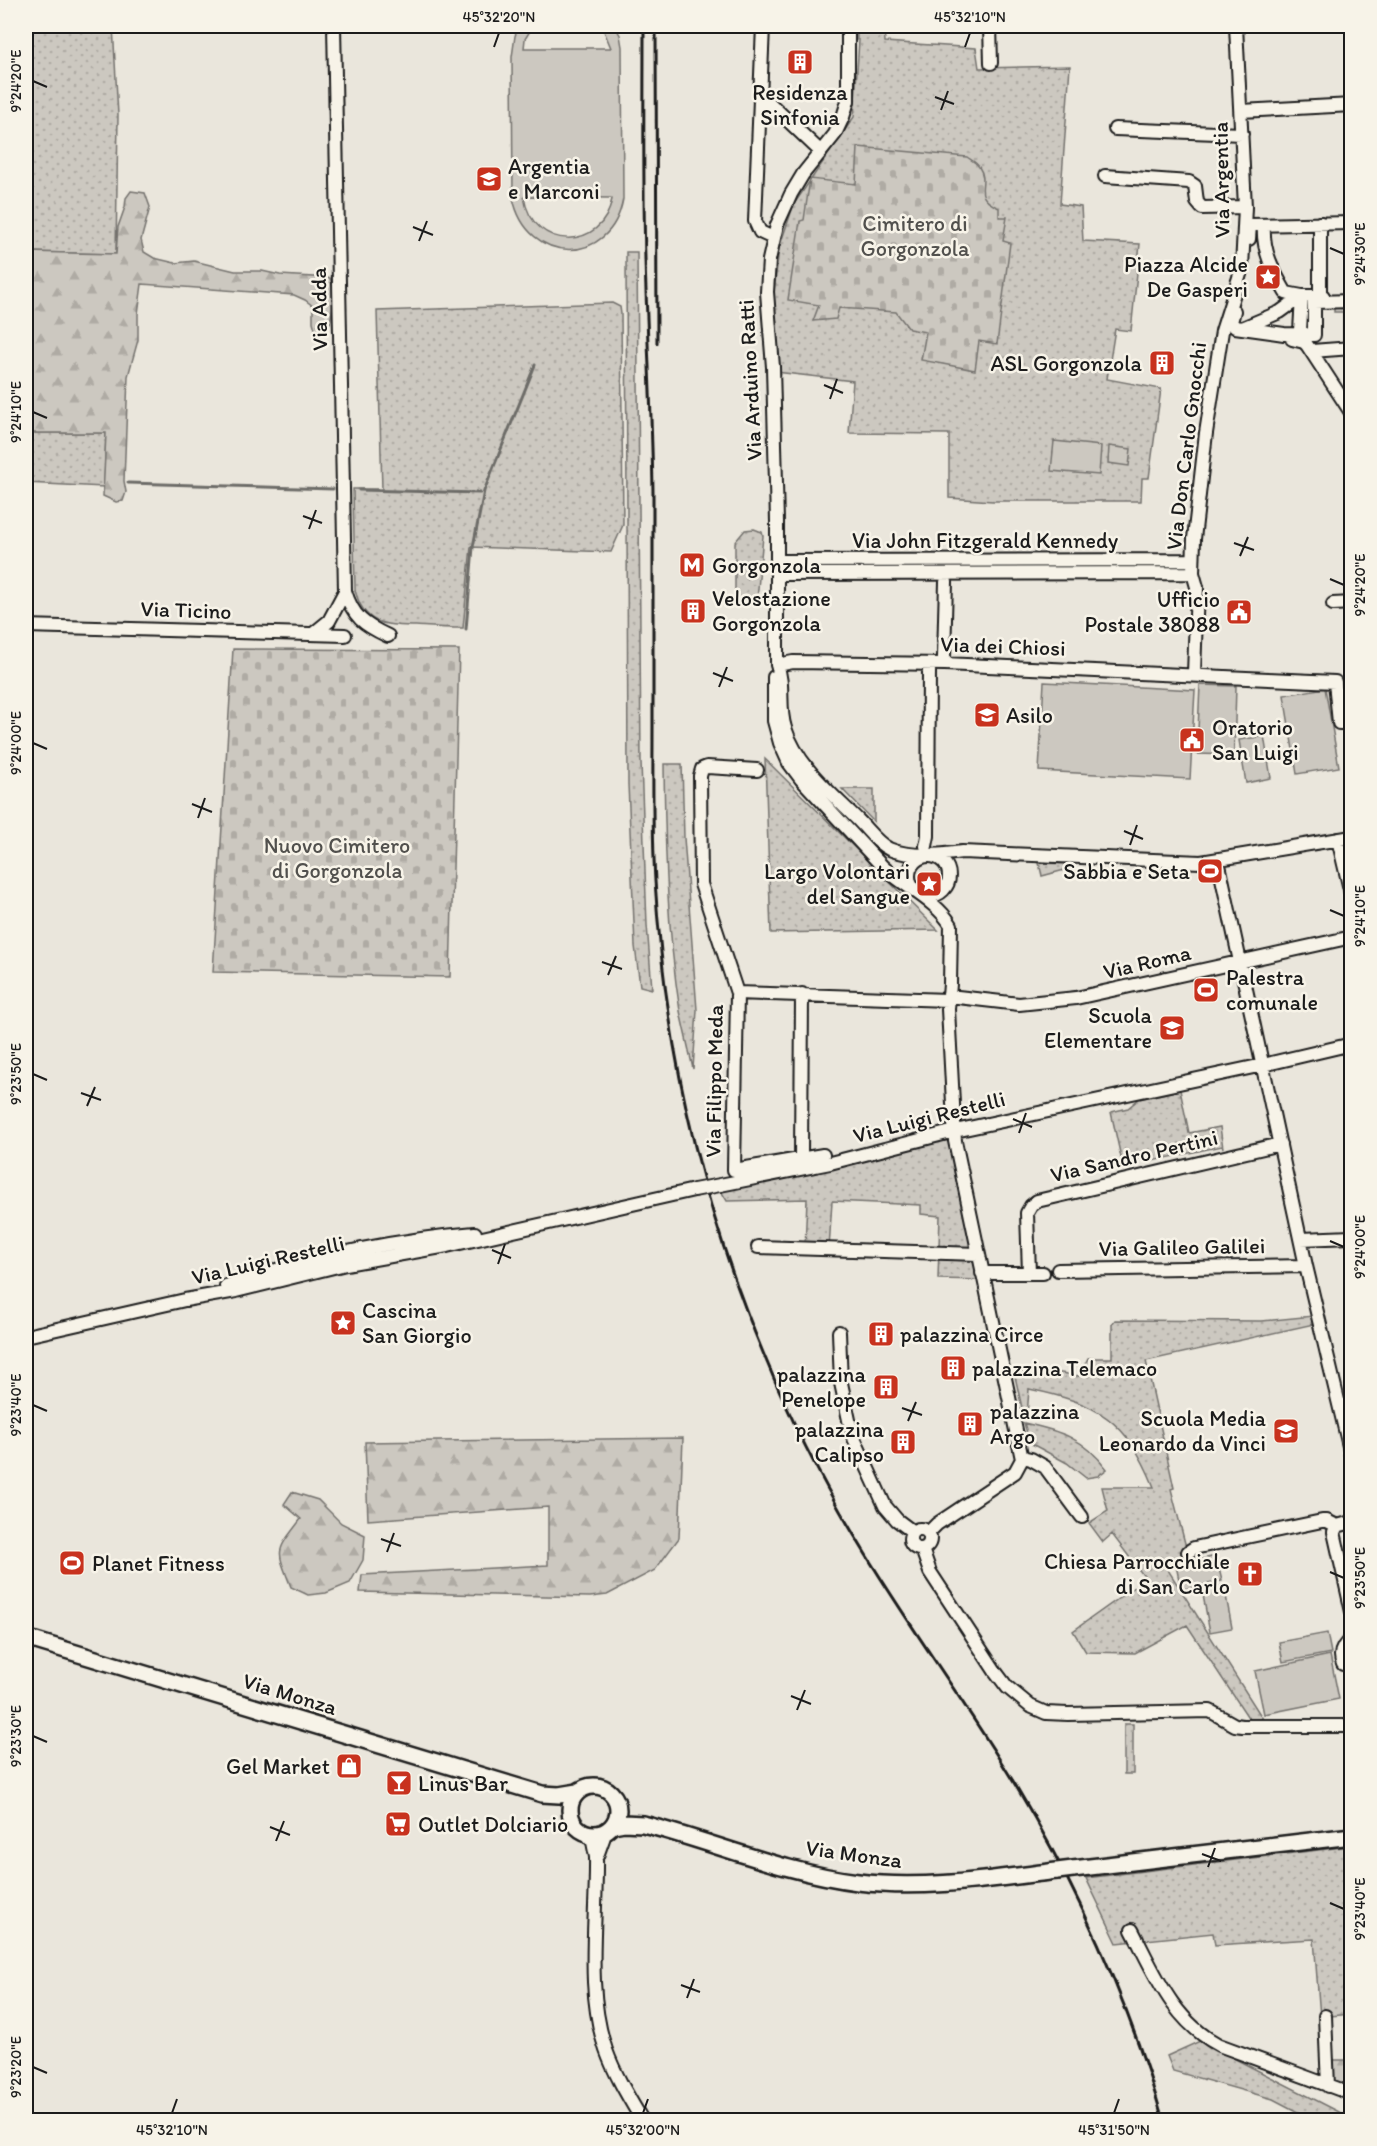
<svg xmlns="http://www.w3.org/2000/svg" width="1377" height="2146" viewBox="0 0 1377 2146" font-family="Itim,sans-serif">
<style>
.grass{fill:url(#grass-dots);stroke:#74726e;stroke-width:1.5}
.forest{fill:url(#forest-firs);stroke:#74726e;stroke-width:1.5}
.cemetery{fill:url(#cemetery-stones);stroke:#74726e;stroke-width:1.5}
.garden{fill:#ccc8c0;stroke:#74726e;stroke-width:1.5;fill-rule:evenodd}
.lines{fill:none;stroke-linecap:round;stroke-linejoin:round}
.stream{stroke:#6d6c68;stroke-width:3}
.minor-casing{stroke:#1c1c1c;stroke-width:16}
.major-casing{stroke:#1c1c1c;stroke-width:20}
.minor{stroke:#f7f3e8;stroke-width:12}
.major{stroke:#f7f3e8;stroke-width:15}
.rail{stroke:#1c1c1c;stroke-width:3}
.minor-bridge-casing{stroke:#1c1c1c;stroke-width:16;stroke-linecap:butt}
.major-bridge-casing{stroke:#1c1c1c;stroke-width:20;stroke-linecap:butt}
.minor-bridge{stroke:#f7f3e8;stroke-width:12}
.major-bridge{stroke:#f7f3e8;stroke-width:15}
.ticks{fill:none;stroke:#1c1c1c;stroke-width:2}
.labels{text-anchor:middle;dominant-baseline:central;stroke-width:5;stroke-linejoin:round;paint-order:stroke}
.poi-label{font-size:22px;fill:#1c1c1c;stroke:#f7f3e8;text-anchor:start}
.street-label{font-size:22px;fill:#1c1c1c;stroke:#f7f3e8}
.park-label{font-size:22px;fill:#51504d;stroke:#f7f3e8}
.neatline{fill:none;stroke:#1c1c1c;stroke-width:2}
.ticks-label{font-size:15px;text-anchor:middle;fill:#1c1c1c}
</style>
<defs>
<pattern id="grass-dots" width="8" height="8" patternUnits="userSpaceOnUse" patternTransform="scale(1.5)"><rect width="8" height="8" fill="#ccc8c0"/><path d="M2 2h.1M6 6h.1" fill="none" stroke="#afaba4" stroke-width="1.8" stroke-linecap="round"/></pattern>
<pattern id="forest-firs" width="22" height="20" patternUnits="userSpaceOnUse" patternTransform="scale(1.5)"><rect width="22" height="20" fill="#ccc8c0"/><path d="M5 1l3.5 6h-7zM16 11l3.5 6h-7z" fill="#afaba4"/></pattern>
<pattern id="cemetery-stones" width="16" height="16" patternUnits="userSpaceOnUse" patternTransform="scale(1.5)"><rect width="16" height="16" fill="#ccc8c0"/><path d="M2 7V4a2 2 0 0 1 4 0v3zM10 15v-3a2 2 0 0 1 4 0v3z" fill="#afaba4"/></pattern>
</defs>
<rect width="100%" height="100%" fill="#eae6dc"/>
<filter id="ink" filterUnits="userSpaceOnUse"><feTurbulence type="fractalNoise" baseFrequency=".0167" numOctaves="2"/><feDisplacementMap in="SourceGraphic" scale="12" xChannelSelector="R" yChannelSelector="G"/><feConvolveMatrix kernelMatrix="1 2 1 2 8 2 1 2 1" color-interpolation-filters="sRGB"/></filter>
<g filter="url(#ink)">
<path class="grass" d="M26 26H113L118 115 116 254 26 252Z
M857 26H884L885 42 976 48 979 68 1070 66 1060 204 1081 207 1083 241 1140 244 1131 331 1115 329 1107 379 1161 389 1149 478H1142L1141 501H993L949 498V434L849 433 853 381 776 372 773 300 779 248 794 204 854 117 859 40H857Z
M626 252H637L641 763 647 925 652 989 640 986 635 946 628 784Z
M1351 301V340L1343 341V312H1334V302Z
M612 303 620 307 621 314 623 525 611 552 471 547 463 628C447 628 432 627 416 626 385 625 364 626 355 590L353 489H382L377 311Z
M26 433H106L104 487 26 483Z
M754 529 762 532 763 536 757 599C750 606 743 603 735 601V542L745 530Z
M765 759 938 930 771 933Z
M664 764H682L684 838 697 1010 693 1069C689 1050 684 1030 680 1011 667 929 665 846 664 764Z
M842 789H874V822Z
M1039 863 1072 864V868L1042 876Z
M1180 1090 1189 1133 1220 1127 1223 1148 1222 1146 1147 1162 1145 1157 1122 1162 1111 1112 1128 1108 1139 1099Z
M955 1132 983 1280 938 1279 940 1216 921 1214V1205L832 1201 829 1249 805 1248 807 1199 727 1201 721 1191Z
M1313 1316 1314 1324 1146 1361 1174 1488 1171 1489 1188 1555 1168 1570 1263 1719H1249L1187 1625 1135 1653 1086 1652 1073 1631 1146 1579 1112 1534 1103 1542 1089 1523 1108 1511 1102 1487H1154C1127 1420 1098 1403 1029 1389L1027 1416 1024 1417 1014 1372 1049 1371 1079 1376 1088 1358H1112V1324L1115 1320 1262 1321Z
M1024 1423C1060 1431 1084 1438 1107 1469L1098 1476 1086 1478 1067 1463 1030 1443Z
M1124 1724H1133V1774H1124Z
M1351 1846V2014L1320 2017 1314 1939 1215 1945 1213 1933 1117 1943 1086 1878Z
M1200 2041 1351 2118V2120H1313L1273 2099 1173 2071 1167 2056Z"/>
<path class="forest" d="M131 191 145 193 150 207 141 240 144 252 154 258 175 263 194 261 235 271H262L280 275 330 278 335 294 330 323 325 333 316 332 313 322V306L305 300 294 295 142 284 138 314V340L128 376 124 481 126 492 123 501 116 502 103 496 106 433H26V252L116 254 118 227 125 207 126 198Z
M683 1438 679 1538 655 1570 607 1595 590 1597 360 1592 362 1575 548 1565V1507L368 1520 365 1442Z
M292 1492 318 1500 341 1523 365 1535 363 1560 350 1583 326 1593 308 1595 291 1587C276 1548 275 1553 301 1519L284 1504Z
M1332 2060H1351V2087L1334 2081Z"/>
<path class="cemetery" d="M858 147 967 157C971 160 977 163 979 167 991 185 969 194 999 208V217H1007L1003 241 1010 243 997 344 979 341 975 370 921 360 926 332 909 329 896 312 839 308 836 319 813 321 819 305 788 300 800 221 804 220 810 179 856 184Z
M233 649 459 650 450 977 213 972Z"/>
<path class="garden" d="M519 26H533L525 39 524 48H611L602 26H615L620 35 622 47 623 199C611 267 527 266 513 198L512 57 515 36ZM524 197 611 198 612 199C603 252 532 251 524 197Z
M1054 441 1101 446 1099 475 1051 471Z
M1109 446 1131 449 1129 466 1108 463Z
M1044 682 1195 690 1190 779 1039 771Z
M1200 685 1236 686 1234 755 1197 754Z
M1325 688 1339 767 1297 774 1284 695Z
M1264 736 1271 778 1246 783 1239 740Z
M1216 1556 1222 1581 1181 1590 1176 1565Z
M1224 1585 1232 1628 1210 1632 1202 1590Z
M1327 1633 1331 1653 1283 1662 1279 1642Z
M1330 1655 1339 1699 1264 1714 1255 1671Z"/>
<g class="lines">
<path class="stream" d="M128 483 333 489
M359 490 480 493
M466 629 473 547 484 491 535 365"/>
<defs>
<path id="minor" d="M334 26 345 591C353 617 364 625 388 636
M763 26 755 221 760 232 773 238
M848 26V101L843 117 835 134 803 174 791 194 777 225 769 260 767 292 773 367 777 522V665C785 685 778 707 785 728 797 766 831 793 859 821 868 830 877 843 889 849 910 858 941 855 962 852L1201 862 1352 837
M990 26 991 63
M761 95 821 152
M1241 111 1352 105
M1115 129 1242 134
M1105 176 1189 182 1195 186 1197 202 1202 208 1245 207
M1320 223V296
M1264 225C1262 250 1273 271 1286 293L1302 296
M1249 239 1250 225 1352 223
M1234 311 1231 322 1235 327 1284 334 1314 335V302L1352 301
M1242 328 1280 312 1302 296
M1305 334 1300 331 1302 296H1323
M1292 339 1304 342 1307 345 1352 414
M1312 351 1352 348
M777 561 1193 560
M777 574 1193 573
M1333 604 1352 603
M26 626 345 635
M313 634 329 621 345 591
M944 657 946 582
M777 665 793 662 945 664 1335 682 1339 723H1352
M1194 674 1197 587 1193 573 1194 539 1206 433 1222 331 1242 268 1245 207 1236 26
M774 677V721L780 743 789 763 801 779 882 866C903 886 936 900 951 925L950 984 948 1009 955 1141 1022 1459 1015 1472 937 1524 928 1533
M757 770 707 767 702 769 700 776 701 884 737 993 734 1170 823 1155
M1338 839 1352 898
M926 846 928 836 929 671
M909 876a20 20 0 1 1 40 0a20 20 0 1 1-40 0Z
M1218 860 1306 1266 1352 1459
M737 993 948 1000
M949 996 1019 1004 1076 998 1352 937
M801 1160 802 994
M720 1185 830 1163 955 1131 1263 1065 1352 1044
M1301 1239 1352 1237
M758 1247 978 1254
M1058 1270 1306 1266
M982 1273H1043
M1029 1273 1027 1213 1031 1206 1037 1201 1280 1144
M226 1286C307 1258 391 1240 475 1233
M839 1332 841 1383 852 1434 885 1506 897 1520 913 1532
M26 1336 185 1300 236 1291 346 1264 447 1246 694 1190
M1022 1457 1031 1459 1045 1467 1082 1517
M1352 1522 1337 1526 1334 1532 1352 1612
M910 1539a10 10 0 1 1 20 0a10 10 0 1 1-20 0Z
M922 1549 930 1572 995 1671 1007 1687 1030 1706 1046 1713 1068 1714 1210 1711 1235 1725 1242 1726H1352
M1188 1552 1194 1548 1322 1521H1327L1337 1526
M1352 1638C1343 1645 1338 1653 1343 1664L1352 1665
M586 1833 593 1842 596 1857C597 1921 585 1989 606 2050 615 2075 629 2098 642 2120
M597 1856 606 1831
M1132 1930C1155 1974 1173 2021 1219 2045L1352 2094
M1325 2016 1328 2086"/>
<path id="major" d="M26 1638 542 1794 559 1795 577 1792
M570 1810a24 24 0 1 1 48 0a24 24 0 1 1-48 0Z
M613 1825 624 1823 643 1824C714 1842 784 1873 858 1882 925 1890 991 1879 1057 1871
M1073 1869 1352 1836"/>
</defs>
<use href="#minor" class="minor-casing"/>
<use href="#major" class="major-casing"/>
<use href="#minor" class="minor"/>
<use href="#major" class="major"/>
<path class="rail" d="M644 26C644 103 643 181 645 259 647 337 652 414 653 492 653 570 653 648 653 725 653 777 652 829 655 881 665 1043 701 1205 764 1355 792 1423 826 1490 865 1553 913 1632 968 1706 1016 1786 1079 1891 1129 2003 1163 2120
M656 26 657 343"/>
<defs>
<path id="minor-bridge" d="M694 1190 720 1185"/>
<path id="major-bridge" d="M1057 1871 1073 1869"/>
</defs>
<use href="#minor-bridge" class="minor-bridge-casing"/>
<use href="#major-bridge" class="major-bridge-casing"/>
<use href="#minor-bridge" class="minor-bridge"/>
<use href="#major-bridge" class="major-bridge"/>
</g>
</g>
<path class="ticks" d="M494 47 499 33M965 47 970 33M33 81 47 87M935 97 954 104M941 110 948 91M413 227 433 235M419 241 427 221M1330 248 1344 254M824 385 843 393M830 399 837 379M33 412 47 418M303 516 322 523M309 529 316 510M1234 543 1254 550M1240 556 1248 537M1330 579 1344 585M713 673 733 681M719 687 727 667M33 743 47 749M192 804 212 812M198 818 205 798M1124 831 1143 839M1130 845 1137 825M1330 910 1344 916M602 962 622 969M608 975 616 956M33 1074 47 1080M81 1093 101 1100M87 1106 95 1087M1013 1119 1032 1127M1019 1133 1026 1113M1330 1241 1344 1247M492 1250 511 1258M498 1264 505 1244M33 1405 47 1411M902 1408 922 1415M908 1421 916 1402M381 1539 401 1546M387 1552 394 1533M1330 1572 1344 1578M791 1696 811 1704M797 1710 805 1690M33 1736 47 1742M270 1827 290 1835M276 1841 284 1821M1202 1854 1221 1861M1208 1867 1215 1848M1330 1903 1344 1909M681 1985 700 1992M687 1998 694 1979M33 2067 47 2073M172 2113 177 2099M643 2113 648 2099M1114 2113 1119 2099"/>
<defs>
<symbol id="building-square" viewBox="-11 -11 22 22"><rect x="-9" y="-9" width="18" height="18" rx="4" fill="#c8321e" stroke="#f7f3e8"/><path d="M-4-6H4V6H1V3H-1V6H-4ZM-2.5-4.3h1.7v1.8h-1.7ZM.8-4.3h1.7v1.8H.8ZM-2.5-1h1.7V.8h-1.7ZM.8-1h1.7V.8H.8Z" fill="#fff"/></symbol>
<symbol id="school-square" viewBox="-11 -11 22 22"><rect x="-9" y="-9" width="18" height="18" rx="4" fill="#c8321e" stroke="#f7f3e8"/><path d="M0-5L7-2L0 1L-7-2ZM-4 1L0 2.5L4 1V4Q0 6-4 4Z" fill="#fff"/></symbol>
<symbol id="sight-square" viewBox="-11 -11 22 22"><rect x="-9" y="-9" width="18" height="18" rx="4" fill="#c8321e" stroke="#f7f3e8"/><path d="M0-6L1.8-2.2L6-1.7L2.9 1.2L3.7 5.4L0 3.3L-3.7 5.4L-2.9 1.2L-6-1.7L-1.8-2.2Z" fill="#fff"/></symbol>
<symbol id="metro-square" viewBox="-11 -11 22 22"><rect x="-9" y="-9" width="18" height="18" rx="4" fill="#c8321e" stroke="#f7f3e8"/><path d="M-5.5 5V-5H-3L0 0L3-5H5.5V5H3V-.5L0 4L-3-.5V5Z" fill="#fff"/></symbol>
<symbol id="civic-square" viewBox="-11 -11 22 22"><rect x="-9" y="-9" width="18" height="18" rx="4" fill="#c8321e" stroke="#f7f3e8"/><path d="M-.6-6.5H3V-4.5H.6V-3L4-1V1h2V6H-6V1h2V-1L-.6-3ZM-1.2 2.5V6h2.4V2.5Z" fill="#fff"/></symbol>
<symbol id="stadium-square" viewBox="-11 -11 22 22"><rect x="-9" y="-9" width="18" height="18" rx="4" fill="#c8321e" stroke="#f7f3e8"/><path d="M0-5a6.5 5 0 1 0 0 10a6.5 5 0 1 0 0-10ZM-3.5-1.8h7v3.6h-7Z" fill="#fff"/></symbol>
<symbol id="church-square" viewBox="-11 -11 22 22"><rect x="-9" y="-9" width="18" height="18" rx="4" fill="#c8321e" stroke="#f7f3e8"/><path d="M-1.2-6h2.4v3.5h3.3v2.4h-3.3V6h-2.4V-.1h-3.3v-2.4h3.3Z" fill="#fff"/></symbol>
<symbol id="shop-square" viewBox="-11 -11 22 22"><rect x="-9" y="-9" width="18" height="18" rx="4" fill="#c8321e" stroke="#f7f3e8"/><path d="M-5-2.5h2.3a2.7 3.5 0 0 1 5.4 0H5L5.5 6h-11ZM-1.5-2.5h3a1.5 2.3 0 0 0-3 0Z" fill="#fff"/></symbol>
<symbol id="bar-square" viewBox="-11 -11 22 22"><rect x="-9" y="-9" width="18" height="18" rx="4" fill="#c8321e" stroke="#f7f3e8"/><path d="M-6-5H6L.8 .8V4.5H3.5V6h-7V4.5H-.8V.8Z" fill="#fff"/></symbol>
<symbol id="supermarket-square" viewBox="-11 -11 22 22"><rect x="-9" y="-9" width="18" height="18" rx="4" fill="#c8321e" stroke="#f7f3e8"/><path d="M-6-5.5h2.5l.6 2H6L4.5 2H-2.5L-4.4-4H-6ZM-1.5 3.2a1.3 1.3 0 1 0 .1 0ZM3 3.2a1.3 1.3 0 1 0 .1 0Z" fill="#fff"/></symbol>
</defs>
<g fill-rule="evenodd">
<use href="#building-square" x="785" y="47" width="30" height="30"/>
<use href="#school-square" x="474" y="164" width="30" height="30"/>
<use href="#sight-square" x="1253" y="262" width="30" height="30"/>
<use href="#building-square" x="1147" y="348" width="30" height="30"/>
<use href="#metro-square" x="677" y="550" width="30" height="30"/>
<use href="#building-square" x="678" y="596" width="30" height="30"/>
<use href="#civic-square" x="1224" y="597" width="30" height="30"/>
<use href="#school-square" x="972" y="700" width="30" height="30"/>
<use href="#civic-square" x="1177" y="725" width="30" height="30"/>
<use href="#stadium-square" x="1195" y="856" width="30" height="30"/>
<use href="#sight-square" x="914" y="869" width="30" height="30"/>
<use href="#stadium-square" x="1191" y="975" width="30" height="30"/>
<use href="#school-square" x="1157" y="1013" width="30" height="30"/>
<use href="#sight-square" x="328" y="1308" width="30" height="30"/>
<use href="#building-square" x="866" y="1319" width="30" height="30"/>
<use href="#building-square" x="938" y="1353" width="30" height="30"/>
<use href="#building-square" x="871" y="1372" width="30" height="30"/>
<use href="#building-square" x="955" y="1409" width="30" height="30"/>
<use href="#school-square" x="1271" y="1416" width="30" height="30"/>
<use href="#building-square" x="888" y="1427" width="30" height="30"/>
<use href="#stadium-square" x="57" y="1548" width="30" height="30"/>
<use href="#church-square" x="1235" y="1559" width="30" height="30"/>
<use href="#shop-square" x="334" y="1751" width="30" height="30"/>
<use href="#bar-square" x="384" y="1768" width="30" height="30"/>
<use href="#supermarket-square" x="383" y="1809" width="30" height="30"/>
</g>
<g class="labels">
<g class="poi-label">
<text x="800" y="92" text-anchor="middle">Residenza<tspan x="800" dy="25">Sinfonia</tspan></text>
<text x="508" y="166">Argentia<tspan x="508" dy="25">e Marconi</tspan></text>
<text x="1248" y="264" text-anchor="end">Piazza Alcide<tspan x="1248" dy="25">De Gasperi</tspan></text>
<text x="1142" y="363" text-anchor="end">ASL Gorgonzola</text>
<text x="712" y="565">Gorgonzola</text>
<text x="712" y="598">Velostazione<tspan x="712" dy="25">Gorgonzola</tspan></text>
<text x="1220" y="599" text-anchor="end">Ufficio<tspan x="1220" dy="25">Postale 38088</tspan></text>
<text x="1006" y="715">Asilo</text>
<text x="1212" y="727">Oratorio<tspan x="1212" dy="25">San Luigi</tspan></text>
<text x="910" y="871" text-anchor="end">Largo Volontari<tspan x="910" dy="25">del Sangue</tspan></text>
<text x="1190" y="871" text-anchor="end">Sabbia e Seta</text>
<text x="1226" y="977">Palestra<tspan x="1226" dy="25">comunale</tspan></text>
<text x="1152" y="1015" text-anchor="end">Scuola<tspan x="1152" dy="25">Elementare</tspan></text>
<text x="362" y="1310">Cascina<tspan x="362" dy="25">San Giorgio</tspan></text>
<text x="900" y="1334">palazzina Circe</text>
<text x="972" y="1368">palazzina Telemaco</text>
<text x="866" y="1374" text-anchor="end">palazzina<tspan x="866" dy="25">Penelope</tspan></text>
<text x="990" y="1411">palazzina<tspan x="990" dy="25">Argo</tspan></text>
<text x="1266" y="1418" text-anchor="end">Scuola Media<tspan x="1266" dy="25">Leonardo da Vinci</tspan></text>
<text x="884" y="1429" text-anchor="end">palazzina<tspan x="884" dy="25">Calipso</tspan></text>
<text x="1230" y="1561" text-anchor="end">Chiesa Parrocchiale<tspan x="1230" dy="25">di San Carlo</tspan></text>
<text x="92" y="1563">Planet Fitness</text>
<text x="330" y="1766" text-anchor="end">Gel Market</text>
<text x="418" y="1783">Linus Bar</text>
<text x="418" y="1824">Outlet Dolciario</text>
</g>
<g class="street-label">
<text transform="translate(1221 180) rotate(-91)">Via Argentia</text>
<text transform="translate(319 309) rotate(-91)">Via Adda</text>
<text transform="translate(750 380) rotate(-93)">Via Arduino Ratti</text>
<text transform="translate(1186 446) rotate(-83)">Via Don Carlo Gnocchi</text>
<text x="985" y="540">Via John Fitzgerald Kennedy</text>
<text transform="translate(186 610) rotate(2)">Via Ticino</text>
<text transform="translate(1003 646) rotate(2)">Via dei Chiosi</text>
<text transform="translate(1147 962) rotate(-13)">Via Roma</text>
<text transform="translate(714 1081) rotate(-89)">Via Filippo Meda</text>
<text transform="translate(929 1117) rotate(-14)">Via Luigi Restelli</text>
<text transform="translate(1134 1156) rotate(-13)">Via Sandro Pertini</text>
<text transform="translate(1182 1247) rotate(-1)">Via Galileo Galilei</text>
<text transform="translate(268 1260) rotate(-13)">Via Luigi Restelli</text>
<text transform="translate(290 1694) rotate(17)">Via Monza</text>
<text transform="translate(854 1854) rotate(8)">Via Monza</text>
</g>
<g class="park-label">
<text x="915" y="223">Cimitero di<tspan x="915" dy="25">Gorgonzola</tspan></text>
<text x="337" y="845">Nuovo Cimitero<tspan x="337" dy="25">di Gorgonzola</tspan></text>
</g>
</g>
<rect width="1377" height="2146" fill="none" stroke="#f7f3e8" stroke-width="66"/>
<rect x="33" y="33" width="1311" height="2080" class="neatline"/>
<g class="ticks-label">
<text x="499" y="22">45°32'20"N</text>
<text x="970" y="22">45°32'10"N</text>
<text transform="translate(16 81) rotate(-90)" y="5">9°24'20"E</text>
<text transform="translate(1360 254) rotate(-90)" y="5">9°24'30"E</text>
<text transform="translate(16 412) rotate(-90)" y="5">9°24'10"E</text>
<text transform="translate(1360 585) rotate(-90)" y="5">9°24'20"E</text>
<text transform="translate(16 743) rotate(-90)" y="5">9°24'00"E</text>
<text transform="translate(1360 916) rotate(-90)" y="5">9°24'10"E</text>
<text transform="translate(16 1074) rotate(-90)" y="5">9°23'50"E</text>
<text transform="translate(1360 1247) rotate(-90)" y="5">9°24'00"E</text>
<text transform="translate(16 1405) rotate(-90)" y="5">9°23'40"E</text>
<text transform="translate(1360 1578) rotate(-90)" y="5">9°23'50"E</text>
<text transform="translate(16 1736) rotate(-90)" y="5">9°23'30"E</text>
<text transform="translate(1360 1909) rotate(-90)" y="5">9°23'40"E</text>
<text transform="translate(16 2067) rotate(-90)" y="5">9°23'20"E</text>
<text x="172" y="2135">45°32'10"N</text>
<text x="643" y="2135">45°32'00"N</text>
<text x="1114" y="2135">45°31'50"N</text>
</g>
</svg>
